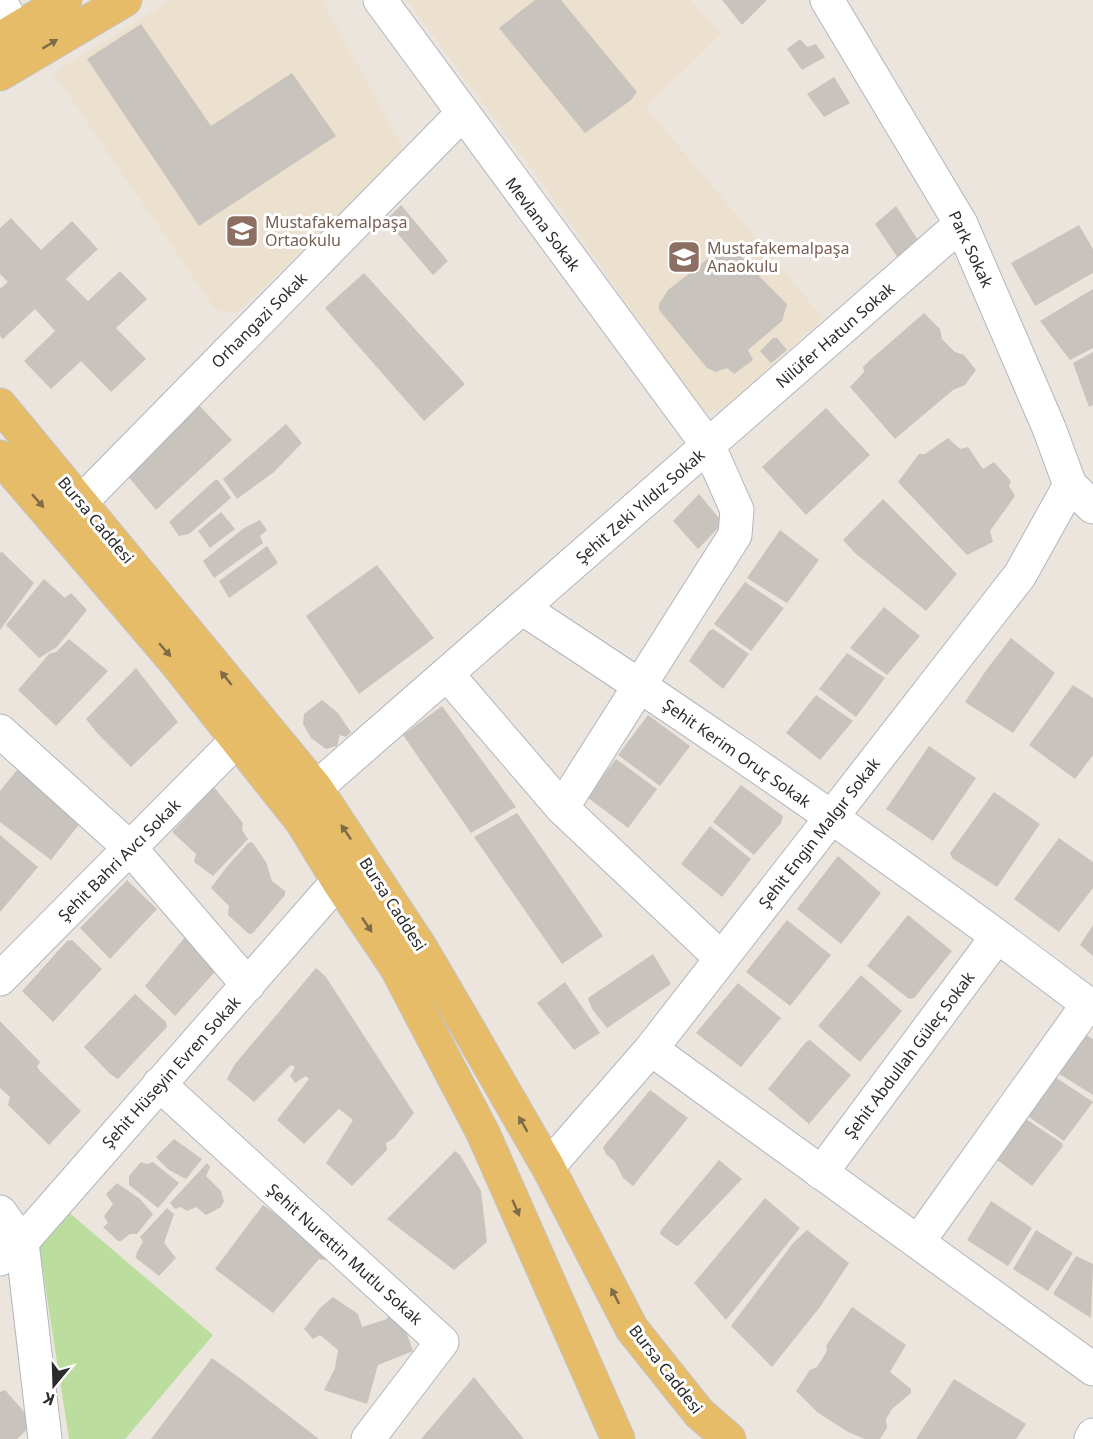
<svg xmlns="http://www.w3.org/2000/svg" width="1093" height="1439" viewBox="0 0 1093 1439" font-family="'Noto Sans',sans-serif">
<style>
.education{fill:#ece0cf}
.park{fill:#bbde9f}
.building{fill:#c8c3bd}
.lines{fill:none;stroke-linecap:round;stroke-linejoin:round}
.minor-casing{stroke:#b2b5be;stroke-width:35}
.major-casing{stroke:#c4c4c4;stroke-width:35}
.minor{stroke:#fff;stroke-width:33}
.major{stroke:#e6bc69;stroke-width:33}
.oneway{fill:#7f6c47}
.labels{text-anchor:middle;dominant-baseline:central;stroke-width:6;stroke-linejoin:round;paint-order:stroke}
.education-label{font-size:16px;fill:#785e54;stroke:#fff;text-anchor:start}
.street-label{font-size:16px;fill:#2b2b2b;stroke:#fff}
</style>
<rect width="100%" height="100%" fill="#ece5de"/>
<path class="education" d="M172 0H322L406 153 236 313 216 310 53 73Z
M407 0H691L721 34 646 107 823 318 722 412 702 411 552 197Z"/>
<path class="park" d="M66 1210 213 1335 125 1439H69L39 1246Z"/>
<path class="building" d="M535 0H561L637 92 631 100 585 133 499 28Z
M722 0H767L742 25Z
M141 24 211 126 292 73 336 136 199 226 87 59Z
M800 39 807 47 816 44 825 57 802 70 787 49Z
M834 77 850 103 824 117 807 94Z
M401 205 448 261 433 275 386 220Z
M896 206 925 251 904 267 875 224Z
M11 218 41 250 72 221 98 249 66 279 88 301 120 271 147 299 116 328 146 359 111 392 81 361 51 389 24 361 55 331 35 309 3 339 0 336V289L8 282 0 274V228Z
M1079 225 1093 249V273L1035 306 1011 263Z
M722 248 734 249 748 263 754 265 760 277 787 304 782 321 748 350 753 360 734 374 727 368 716 372 707 368 659 310V304L668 290Z
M364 273 465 384 424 421 325 308Z
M1093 289V348L1070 360 1040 321Z
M924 313 940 329 942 339 955 352 964 355 976 370 965 385 953 390 895 439 850 387 864 372 863 367 869 361Z
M773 338H777L787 350 771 363 760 351Z
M1093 352V405L1089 407 1073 363Z
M193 399 232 440 156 510 121 468Z
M826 408 870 455 806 515 762 467Z
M286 424 302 443 274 472 237 499 223 479Z
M948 438 960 449 968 447 983 469 994 462 1011 481 1009 486 1015 496 990 531 993 542 967 555 898 482 919 454H925Z
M215 480H218L231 498 189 534 179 536 169 522Z
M699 494 723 523 698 549 673 521Z
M883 499 957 574 926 611 855 553 843 540Z
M221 512 235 529 210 548 198 531Z
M260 520 267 530 260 536 263 543 214 578 203 561 244 528Z
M780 530 819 560 787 603 747 578Z
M267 546 278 563 229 598 219 581Z
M2 552 34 583 0 630V553Z
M377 565 434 638 359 694 306 616Z
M44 579 65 598 71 593 87 610 57 647 39 658 6 625Z
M745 582 784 608 751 651 714 624Z
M884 607 920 636 887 675 850 648Z
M713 629 749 654 723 689 689 661 709 631Z
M1011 638 1055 673 1013 733 965 702 987 669Z
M69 639 108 671 56 726 18 690 49 654 56 652Z
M847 653 885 678 856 717 819 689Z
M136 668 178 722 131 767 98 734 86 719Z
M1073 685 1093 698V755L1075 779 1029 745Z
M816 695 853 721 820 760 786 733Z
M322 700 337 712 351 732 346 737 340 735 337 746 326 749 311 738 303 724 304 714Z
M442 706 516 807 471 833 403 735Z
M648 715 690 746 660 786 618 755Z
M929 746 976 778 933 841 886 809Z
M616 759 657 789 628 828 587 797Z
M17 770 81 822 51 860 0 822V791Z
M741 785 783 816 781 823 754 855 713 822Z
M214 787 243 823 242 830 248 839 213 876 194 862 196 854 172 832Z
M994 792 1040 824 997 887 952 858 950 853Z
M517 813 603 936 562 964 474 837Z
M710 826 751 859 722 897 681 864Z
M0 835 38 867 0 912Z
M1059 838 1093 862V888L1059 932 1014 899Z
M252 842 266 862 272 881 285 891V895L253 933 249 934 228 915 229 906 211 888 225 869 248 843Z
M838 856 881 893 841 944 797 909Z
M127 880 157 909 110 959 80 928Z
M908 915 952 951 914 998 909 999 867 966Z
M787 920 831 955 790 1006 746 972Z
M1093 925V956L1080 945Z
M191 933 222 964 175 1016 145 986 185 937Z
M72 940 102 969 53 1022 22 991 67 941Z
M653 954 671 984 607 1028 592 1009 588 998Z
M316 968 326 977 414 1113 394 1138 386 1143 387 1150 352 1186 326 1163 353 1120 339 1109 304 1144 277 1120 309 1079 306 1076 295 1083 290 1076 295 1067 291 1065 254 1102 227 1079 235 1064Z
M861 975 902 1011 860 1062 818 1026Z
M565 982 600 1033 574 1050 537 1003Z
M738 983 781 1018 741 1067 696 1033Z
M135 994 166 1022 167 1027 118 1079 110 1074 84 1047Z
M0 1021 40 1062 37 1067 41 1072 81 1111 49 1145 8 1105 10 1097 0 1088Z
M1086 1035 1093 1039V1095L1058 1073Z
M810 1040 851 1075 809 1124 768 1089 806 1042Z
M1055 1077 1093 1102 1064 1141 1029 1117 1032 1107Z
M650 1090 688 1118 633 1186 623 1178 615 1162 606 1154 603 1147Z
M1026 1119 1062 1143 1063 1146 1032 1186 996 1159Z
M174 1139 202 1159 186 1179 169 1170 156 1157Z
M455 1151 460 1155 481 1191 487 1242 454 1270 387 1219Z
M719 1160 742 1179 678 1246 675 1245 660 1234 661 1230Z
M141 1162 147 1164 153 1162 179 1183 158 1208 129 1185V1176Z
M207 1163 210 1167 206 1176 221 1191 224 1201 221 1207 206 1215 196 1207 187 1211 181 1207 175 1209 170 1203Z
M117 1183 140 1199 153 1214 137 1234H130L121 1241H118L103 1227 108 1223 104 1216 113 1204 106 1194Z
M765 1198 800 1228 726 1320 694 1283Z
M991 1201 1032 1228 1008 1266 967 1240Z
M263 1205 313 1241 328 1257 326 1260 319 1259 273 1313 215 1269Z
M167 1208 174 1214 164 1243 176 1258 159 1276 136 1258 137 1252 143 1242 140 1237Z
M807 1230 849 1263 820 1307 772 1367 731 1326 793 1243Z
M1036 1230 1073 1253 1048 1291 1013 1269Z
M1076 1256 1093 1264 1091 1318 1053 1294Z
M333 1297 358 1314 362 1327 387 1319 388 1315 399 1311 413 1351 378 1365 367 1404 324 1390 335 1368 338 1350 320 1335 313 1339 304 1329 320 1308Z
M852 1307 906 1345 890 1372 911 1389V1393L892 1409 886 1419 887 1428 880 1439H865L848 1432 817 1412 796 1391 810 1370 817 1367 827 1351 826 1346Z
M212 1358 245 1382 319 1439H151Z
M474 1377 524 1439H421L427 1432Z
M954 1379 1026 1424 1016 1439H916Z
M5 1390 34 1423 17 1439H0V1392Z"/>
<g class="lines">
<defs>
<path id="minor" d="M380 0 709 447 737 510 735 535 562 808
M827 0 961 224 1049 428 1070 485 1093 507
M0 1 16 30
M82 501 462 114
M522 608C716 735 908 867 1093 1008
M447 674 562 808 721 958
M0 731 131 849 248 985
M316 788 961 224
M0 979 238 739
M651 1049 1093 1369
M159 1084 442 1342 368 1439
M548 1167 651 1049 1020 575 1070 485
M821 1173 996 938
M0 1212 22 1242 45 1439
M918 1242 1088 1004
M0 1259 22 1242 338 881
M1091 1439 1093 1435"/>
<path id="major" d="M0 39 65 0
M0 74 125 0
M0 405 316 788 421 948 462 1018 548 1167 632 1329 699 1413 729 1439
M0 457 172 658 302 822 338 881 396 967 483 1133 618 1439"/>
</defs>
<use href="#minor" class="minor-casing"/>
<use href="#major" class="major-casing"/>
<use href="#minor" class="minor"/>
<use href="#major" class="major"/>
</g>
<defs><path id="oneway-solid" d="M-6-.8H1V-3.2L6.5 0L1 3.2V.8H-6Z" transform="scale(1.5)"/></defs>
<g class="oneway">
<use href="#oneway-solid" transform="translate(50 44) rotate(-31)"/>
<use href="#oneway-solid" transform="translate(38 501) rotate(49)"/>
<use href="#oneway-solid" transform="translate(165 650) rotate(49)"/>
<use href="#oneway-solid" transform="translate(226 678) rotate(-129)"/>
<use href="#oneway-solid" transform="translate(346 832) rotate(-124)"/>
<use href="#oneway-solid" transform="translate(367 925) rotate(56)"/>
<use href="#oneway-solid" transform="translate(523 1124) rotate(-120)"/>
<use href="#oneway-solid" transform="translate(516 1208) rotate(67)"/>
<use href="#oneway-solid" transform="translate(615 1296) rotate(-117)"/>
</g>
<defs>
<symbol id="school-square" viewBox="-11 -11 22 22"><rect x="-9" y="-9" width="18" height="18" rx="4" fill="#8d6e63" stroke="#fff"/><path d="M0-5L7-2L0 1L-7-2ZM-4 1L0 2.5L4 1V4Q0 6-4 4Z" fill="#fff"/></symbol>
</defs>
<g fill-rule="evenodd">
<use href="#school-square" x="223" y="212" width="38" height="38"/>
<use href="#school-square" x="665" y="238" width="38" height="38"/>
</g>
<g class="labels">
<g class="education-label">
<text x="265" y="222">Mustafakemalpaşa<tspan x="265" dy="18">Ortaokulu</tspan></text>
<text x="707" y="248">Mustafakemalpaşa<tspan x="707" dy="18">Anaokulu</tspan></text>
</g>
<g class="street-label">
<text transform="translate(543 224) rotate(53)">Mevlana Sokak</text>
<text transform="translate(971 249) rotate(65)">Park Sokak</text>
<text transform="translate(259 320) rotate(-45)">Orhangazi Sokak</text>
<text transform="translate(835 335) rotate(-41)">Nilüfer Hatun Sokak</text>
<text transform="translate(640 506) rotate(-41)">Şehit Zeki Yıldız Sokak</text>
<text transform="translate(96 520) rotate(50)">Bursa Caddesi</text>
<text transform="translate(737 753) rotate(35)">Şehit Kerim Oruç Sokak</text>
<text transform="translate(819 833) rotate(-52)">Şehit Engin Malgır Sokak</text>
<text transform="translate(119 860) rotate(-45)">Şehit Bahri Avcı Sokak</text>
<text transform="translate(393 904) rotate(57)">Bursa Caddesi</text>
<text transform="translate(909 1055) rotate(-53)">Şehit Abdullah Güleç Sokak</text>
<text transform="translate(171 1072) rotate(-48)">Şehit Hüseyin Evren Sokak</text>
<text transform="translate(345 1254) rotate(42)">Şehit Nurettin Mutlu Sokak</text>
<text transform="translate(666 1369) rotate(52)">Bursa Caddesi</text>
</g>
</g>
<g transform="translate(54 1385) rotate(199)" stroke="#ffffff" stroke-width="4.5" paint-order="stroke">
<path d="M0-4.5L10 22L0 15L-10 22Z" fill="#2b2b2b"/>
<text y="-9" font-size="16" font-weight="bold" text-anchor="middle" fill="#2b2b2b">K</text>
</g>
</svg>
